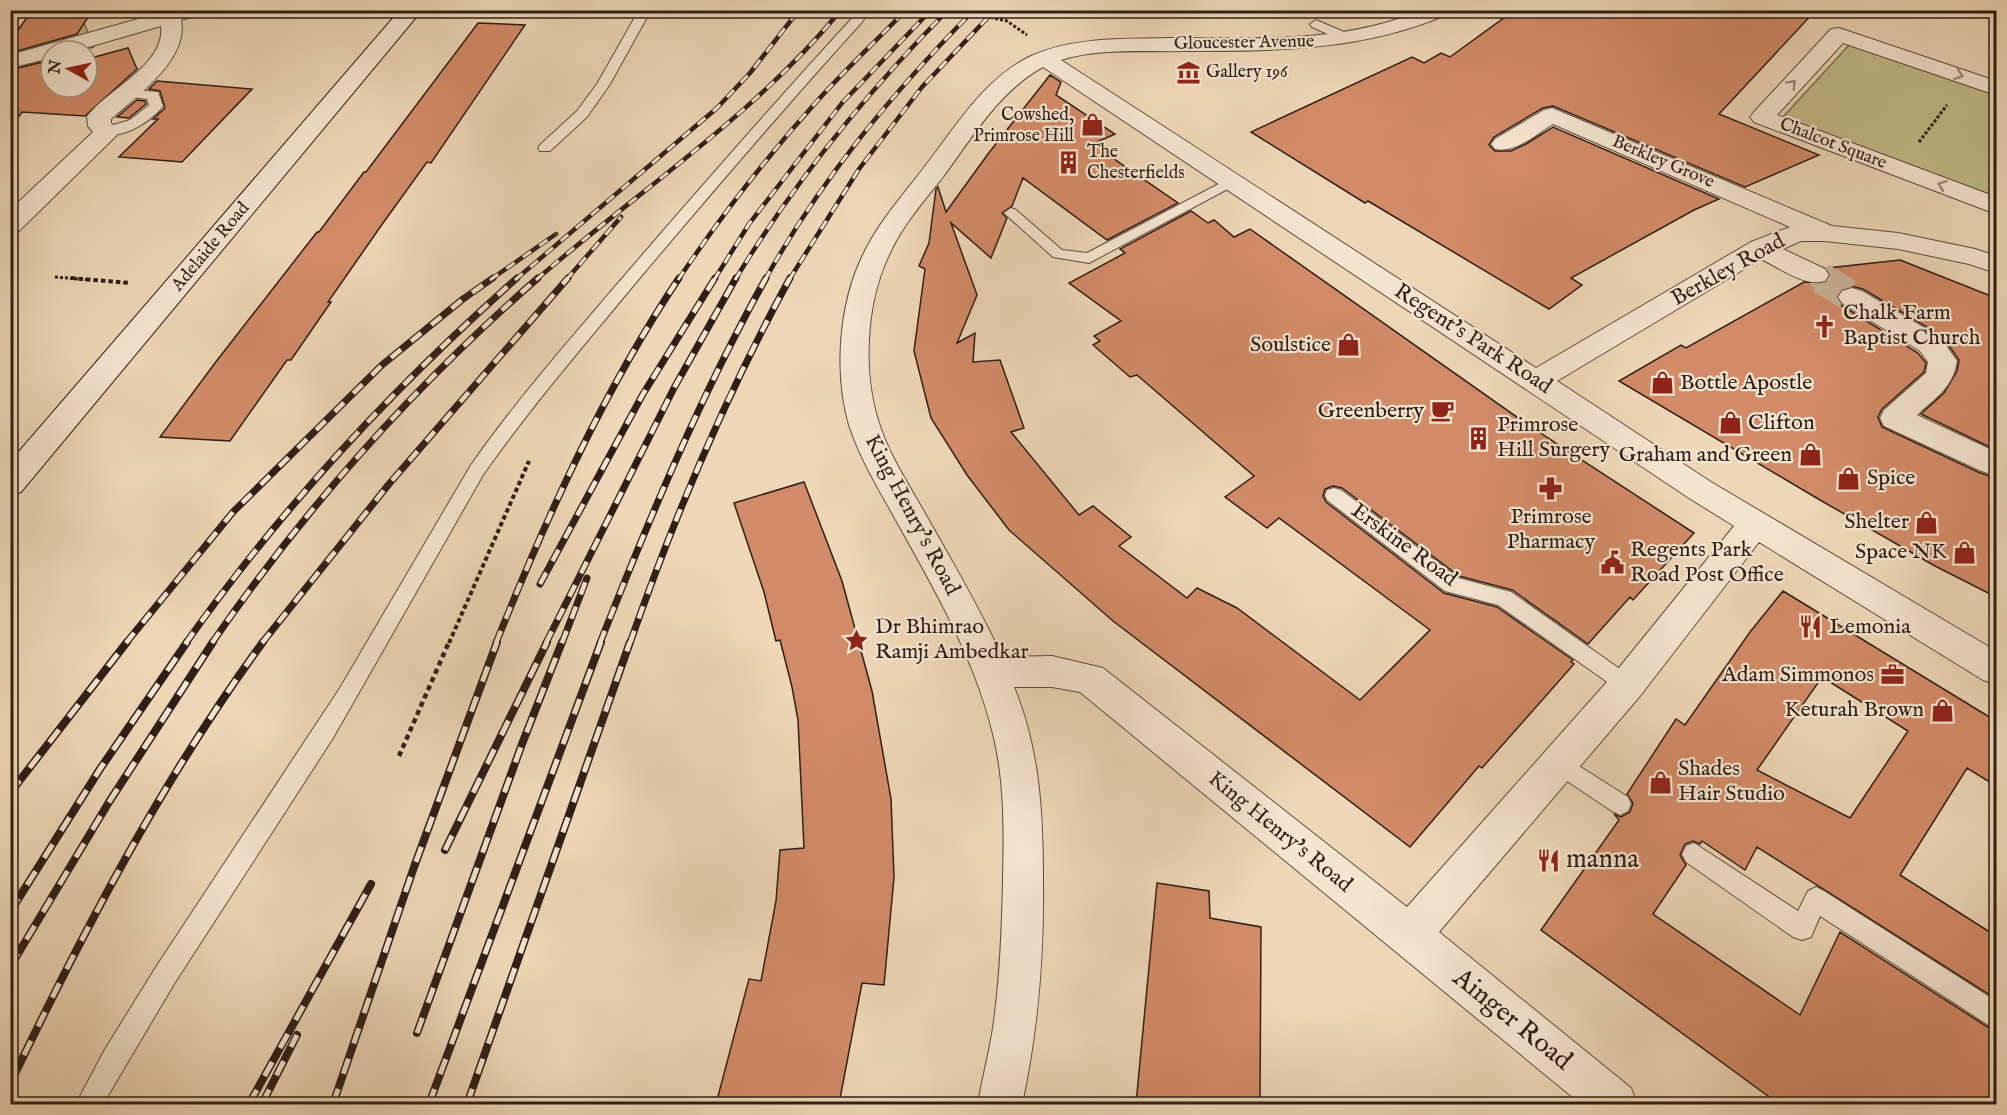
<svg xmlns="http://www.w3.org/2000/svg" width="2007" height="1115" viewBox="0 0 2007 1115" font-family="'IM FELL English',serif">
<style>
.green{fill:#c0bc89;stroke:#786d50;stroke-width:1.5}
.building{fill:#d28b68;stroke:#2f1e18;stroke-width:1.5;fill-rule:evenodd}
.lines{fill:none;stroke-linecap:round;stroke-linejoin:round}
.minor-tunnel-far1{stroke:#c8b297;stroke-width:23;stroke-dasharray:23 12;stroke-linecap:butt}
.minor-tunnel{stroke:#c8b297;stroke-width:31;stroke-dasharray:31 15;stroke-linecap:butt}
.service-casing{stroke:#5f4c40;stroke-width:2}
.minor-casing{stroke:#5f4c40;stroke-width:2}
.secondary-casing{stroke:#2f1e18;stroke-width:2}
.path-far2{stroke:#2f1e18;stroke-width:3;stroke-dasharray:3 2;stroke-linecap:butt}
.path-far1{stroke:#2f1e18;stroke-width:4;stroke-dasharray:4.5 3;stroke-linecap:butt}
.path{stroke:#2f1e18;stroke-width:4.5;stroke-dasharray:5 4;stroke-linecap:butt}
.service{fill:#f4e5d0;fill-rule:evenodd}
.minor{fill:#f4e5d0;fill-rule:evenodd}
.secondary{fill:#f4e5d0;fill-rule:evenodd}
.rail-far2-casing{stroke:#2f1e18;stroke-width:4.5}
.rail-far1-casing{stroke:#2f1e18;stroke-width:7}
.rail-casing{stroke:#2f1e18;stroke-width:8}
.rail-far2{stroke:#f4e5d0;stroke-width:3;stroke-dasharray:10;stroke-linecap:butt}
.rail-far1{stroke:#f4e5d0;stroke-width:4.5;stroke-dasharray:13;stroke-linecap:butt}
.rail{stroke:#f4e5d0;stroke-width:5;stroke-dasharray:16;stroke-linecap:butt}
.path-bridge{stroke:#2f1e18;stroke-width:3;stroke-dasharray:3 2;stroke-linecap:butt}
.oneway{stroke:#9b8b7d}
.labels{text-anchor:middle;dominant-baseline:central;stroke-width:4.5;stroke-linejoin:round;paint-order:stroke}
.far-street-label{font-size:18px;fill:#2f1e18;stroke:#f4e5d0}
.far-poi-label{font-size:18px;fill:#2f1e18;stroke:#f4e5d0;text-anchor:start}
.street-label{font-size:22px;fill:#2f1e18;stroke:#f4e5d0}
.poi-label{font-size:22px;fill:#2f1e18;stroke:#f4e5d0;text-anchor:start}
.near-poi-label{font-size:27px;fill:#2f1e18;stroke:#f4e5d0;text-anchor:start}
.near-street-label{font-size:27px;fill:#2f1e18;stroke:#f4e5d0}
</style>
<rect width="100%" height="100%" fill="#eed7b7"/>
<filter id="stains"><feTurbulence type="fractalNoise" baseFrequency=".00333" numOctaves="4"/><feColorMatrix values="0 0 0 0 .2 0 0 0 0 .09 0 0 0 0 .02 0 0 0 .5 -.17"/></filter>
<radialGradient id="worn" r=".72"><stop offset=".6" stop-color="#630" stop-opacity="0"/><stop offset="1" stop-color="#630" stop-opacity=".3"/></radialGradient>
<path class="green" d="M11 11H32L23 12 13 28 84 23 94 47 81 51H51V59L11 70Z
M1849 45 1996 95V197L1783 117Z"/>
<path class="building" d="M32 10H93L77 34 10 53V42Z
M1518 10H1816L1719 114 1819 155 1745 187 1553 106 1543 108 1494 137 1489 145 1495 151H1511L1526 144 1553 127 1719 199 1694 210 1571 278 1582 285 1549 309 1368 201 1365 203 1251 132 1412 57 1424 63 1441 53 1450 57 1508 15Z
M478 23 525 25 431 163 427 162 383 223 328 302H331L291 360H287L230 441 160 437 215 363 317 232H319L364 172H366Z
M128 48 137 69 85 116 22 112 10 129V70L51 60V87H87V59Z
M1050 75 1061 82 1056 95 1115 134 1097 142 1111 152 1107 154 1178 203 1107 240 1023 178 1012 206 1002 213 1007 218 991 258 951 223 977 295 957 343 975 333 973 362 1000 360 1024 428 1011 432 1079 515 1093 506 1131 537 1119 546 1187 598 1197 588 1237 608 1360 700 1430 630 1279 518 1267 528 1225 497 1254 476 1137 375 1130 377 1093 345 1100 341 1094 336 1121 321 1069 283 1125 253 1120 249 1191 211 1208 223 1214 220 1234 237 1250 229 1531 427 1694 533 1633 600 1630 597 1588 644 1512 590 1459 576 1342 488 1333 486 1325 489 1323 496 1326 502 1444 593 1497 607 1573 660 1571 662 1574 664 1482 768 1479 766 1410 847 1113 621 1009 530 967 475 931 418 914 351 925 269 919 266 929 243 936 189 938 187 946 212 988 154Z
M157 81 252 89 182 162 119 157 158 119H153L165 108 160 91 149 89Z
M137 100 145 101 146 104 129 118 117 117Z
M1900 260 1996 298V450L1921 414 1944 393 1957 371 1959 360 1942 336 1863 289 1851 286 1841 289 1836 296 1841 305 1918 353 1926 363 1924 372 1882 409 1878 417 1882 427 1978 472 1989 476 1996 474V597L1935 566 1820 500 1619 381 1681 345 1686 348 1804 282 1825 283 1831 276 1828 268Z
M804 482 842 581 872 691 891 799 894 877 884 985 862 983 839 1104H716L749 979 761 981 776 901 780 850 804 848 798 720 792 687 780 640 776 641 764 592 734 503Z
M1783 591 1996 721V786L1967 768 1900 875 1996 936V999L1757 847 1745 870 1702 841 1700 844 1693 841 1685 844 1680 855 1686 865 1653 914 1800 1015 1840 932 1986 1026 1996 1030V1104H1779L1541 930 1619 820 1614 814 1621 817 1630 812 1633 803 1627 794 1676 719 1685 725 1750 632ZM1822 677 1908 731 1850 818 1757 770Z
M1157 883 1209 891 1210 918 1261 927 1260 1104H1136Z"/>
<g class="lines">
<path class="minor-tunnel-far1" d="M1816 275 1824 280"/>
<path class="minor-tunnel" d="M1821 278 1852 297"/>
<defs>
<path id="service" d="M135 10H147L154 24 152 27H144Z
M639 10H651L610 84 587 117 550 151H540L538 148 540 145 577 111 597 84Z
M858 15 862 16 864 19 862 22C784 108 708 197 633 286 582 348 529 409 483 475L333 738 174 984 103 1104H76L104 1051 156 967 340 688 471 465C518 398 572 337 625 275 700 188 776 101 854 16Z
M1316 20 1351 35 1353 38 1347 42 1343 41 1312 27 1310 24Z
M126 89 158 92 163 106C150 122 124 139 103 134L101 131 103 128 130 120 149 105 147 99 121 96 119 93Z
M1232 177 1237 178 1239 181 1237 184 1089 263 1053 257 1004 213 1011 208 1016 210 1062 250 1087 253Z
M1334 488 1341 490 1458 578 1511 592 1634 679 1638 685 1634 691 1627 694 1620 691 1498 605 1445 591 1327 500 1325 495 1327 490Z
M1560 754 1628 797 1631 804 1628 811 1620 815 1612 811 1552 771 1549 764 1552 757Z
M1694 843 1798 911 1808 891 1816 887 1824 891 1996 1001V1028L1987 1024 1820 916 1811 937 1802 940 1793 937 1686 862 1682 854 1686 846Z"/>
<path id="minor" d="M170 10 201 11 198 15 181 20C189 59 137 96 111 119V123L120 131 116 136 19 231 10 233V210L93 132 88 126 87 117C106 90 166 65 161 26L75 51H51V58L10 68V55Z
M1422 10H1451L1448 14C1363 51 1275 51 1184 51 1144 52 1100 48 1061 60L1536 368 1751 242 1790 227 1553 124C1536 134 1515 154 1495 149L1491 144 1495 139 1544 110 1552 108 1832 226 1898 233 1975 249 1996 256V273L1969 264 1898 249 1825 241H1801L1783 249 1825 269 1829 275 1825 281C1804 287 1780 268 1761 259L1557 381 1711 482 1996 651V684L1983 680 1759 542 1640 696 1439 932 1631 1088 1637 1104H1581L1080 692 1052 687H1014C1040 750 1043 814 1043 881 1044 957 1038 1030 1022 1104H978C982 1079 989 1054 993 1028 1000 980 1002 930 1003 881 1004 832 1005 782 993 734 975 659 935 590 897 522 880 491 860 459 849 425 834 373 839 305 862 257 876 226 899 200 919 174 952 133 982 79 1031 56 1073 37 1123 39 1169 38 1253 38 1343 44 1422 10ZM1043 67 1689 498 1734 526 1614 674 1407 907 1103 668 1052 656 1002 657C980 609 953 563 927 517 911 488 892 460 881 429 862 377 865 305 889 255 902 226 923 202 943 177 972 138 999 91 1043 67Z
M1839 28 1996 81V95L1843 43 1777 115 1996 197V214L1754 122 1750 117 1754 112 1831 29Z
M1852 288 1862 291 1940 337 1957 361C1953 388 1936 397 1917 415L1996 452V472L1990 474 1979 470 1884 426 1880 418 1884 410 1926 373 1928 362 1920 351 1842 303 1838 297 1842 291Z"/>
<path id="secondary" d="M400 10H422L21 492 10 496V462Z"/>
</defs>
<use href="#service" class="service-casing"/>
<use href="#minor" class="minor-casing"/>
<use href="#secondary" class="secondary-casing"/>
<path class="path-far2" d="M1919 142 1947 105
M55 277 90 280"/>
<path class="path-far1" d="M71 278 130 283
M449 643 529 461"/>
<path class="path" d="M399 756 449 642"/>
<use href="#service" class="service"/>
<use href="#minor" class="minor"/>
<use href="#secondary" class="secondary"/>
<defs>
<path id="rail-far2" d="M490 280 556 234
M515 280 717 108 750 73 799 10
M536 280C638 191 755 115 841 10
M566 280 621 217
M678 280C721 216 768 155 819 99 847 68 877 40 906 10
M714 280 749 224 842 103 931 10
M735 280C795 181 867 92 948 10
M765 280C821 179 893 92 974 10
M789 280 859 169 922 87 995 10"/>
<path id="rail-far1" d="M540 584 643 394 715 278
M126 643 233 512 382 365 463 299 493 278
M186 643C281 508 393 388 517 278
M212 643C305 508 414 386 538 278
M262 643 389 484 568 278
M496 643C547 516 603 392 679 278
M546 643 674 388 736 278
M562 643 587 578
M600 643C649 519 701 395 766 278
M630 643C674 517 726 395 790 278"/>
<path id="rail" d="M10 793 127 642
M445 850 547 642
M10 912 100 769 187 642
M10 967 109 802 213 642
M417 1033 522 744 562 642
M10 1084C84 930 162 780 263 642
M249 1104 371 884
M262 1104 297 1035
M333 1104 414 867 497 642
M429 1104 601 642
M467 1104 630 642"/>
</defs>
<use href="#rail-far2" class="rail-far2-casing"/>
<use href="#rail-far1" class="rail-far1-casing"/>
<use href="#rail" class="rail-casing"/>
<use href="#rail-far2" class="rail-far2"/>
<use href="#rail-far1" class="rail-far1"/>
<use href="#rail" class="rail"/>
<path class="path-bridge" d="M956 10 1007 21 1027 35"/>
</g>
<defs><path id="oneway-chevron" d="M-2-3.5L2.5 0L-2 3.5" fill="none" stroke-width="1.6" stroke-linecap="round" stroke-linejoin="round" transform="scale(1.5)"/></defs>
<g class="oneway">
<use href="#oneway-chevron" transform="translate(1959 75) rotate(19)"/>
<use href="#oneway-chevron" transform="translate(1792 84) rotate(-47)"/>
<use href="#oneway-chevron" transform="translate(1942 185) rotate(-159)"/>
</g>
<defs>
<symbol id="museum-bare" viewBox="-9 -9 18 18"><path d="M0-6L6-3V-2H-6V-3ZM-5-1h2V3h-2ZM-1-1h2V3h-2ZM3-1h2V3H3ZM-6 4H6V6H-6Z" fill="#8f2418" stroke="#f4e5d0" stroke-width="2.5" paint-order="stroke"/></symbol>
<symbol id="shop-bare" viewBox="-9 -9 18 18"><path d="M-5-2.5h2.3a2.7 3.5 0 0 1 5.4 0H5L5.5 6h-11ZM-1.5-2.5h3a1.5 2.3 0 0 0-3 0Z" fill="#8f2418" stroke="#f4e5d0" stroke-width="2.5" paint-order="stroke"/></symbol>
<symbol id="building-bare" viewBox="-9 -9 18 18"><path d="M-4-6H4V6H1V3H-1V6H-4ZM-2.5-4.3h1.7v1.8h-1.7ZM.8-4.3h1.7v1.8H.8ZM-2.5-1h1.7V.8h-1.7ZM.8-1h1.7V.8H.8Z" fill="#8f2418" stroke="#f4e5d0" stroke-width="2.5" paint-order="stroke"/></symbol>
<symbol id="church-bare" viewBox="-9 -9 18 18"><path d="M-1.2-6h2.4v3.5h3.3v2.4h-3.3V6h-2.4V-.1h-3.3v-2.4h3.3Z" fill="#8f2418" stroke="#f4e5d0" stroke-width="2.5" paint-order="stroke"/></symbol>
<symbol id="cafe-bare" viewBox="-9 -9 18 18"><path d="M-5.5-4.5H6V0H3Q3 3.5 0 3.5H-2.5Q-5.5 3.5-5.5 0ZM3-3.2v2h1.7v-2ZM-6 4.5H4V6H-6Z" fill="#8f2418" stroke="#f4e5d0" stroke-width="2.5" paint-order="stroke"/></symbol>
<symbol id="pharmacy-bare" viewBox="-9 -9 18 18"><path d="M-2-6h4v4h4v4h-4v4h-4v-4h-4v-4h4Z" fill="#8f2418" stroke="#f4e5d0" stroke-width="2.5" paint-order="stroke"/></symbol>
<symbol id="civic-bare" viewBox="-9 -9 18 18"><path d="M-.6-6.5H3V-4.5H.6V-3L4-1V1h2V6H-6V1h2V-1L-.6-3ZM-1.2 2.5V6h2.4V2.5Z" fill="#8f2418" stroke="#f4e5d0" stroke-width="2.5" paint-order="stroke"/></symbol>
<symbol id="restaurant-bare" viewBox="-9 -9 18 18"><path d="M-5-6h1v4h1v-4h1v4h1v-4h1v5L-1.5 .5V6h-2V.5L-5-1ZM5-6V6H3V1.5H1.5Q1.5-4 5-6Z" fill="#8f2418" stroke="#f4e5d0" stroke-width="2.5" paint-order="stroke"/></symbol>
<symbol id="sight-bare" viewBox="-9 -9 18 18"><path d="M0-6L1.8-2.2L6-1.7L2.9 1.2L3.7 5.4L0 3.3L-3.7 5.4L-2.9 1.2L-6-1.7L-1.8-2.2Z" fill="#8f2418" stroke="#f4e5d0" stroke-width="2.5" paint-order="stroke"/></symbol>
<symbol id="office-bare" viewBox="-9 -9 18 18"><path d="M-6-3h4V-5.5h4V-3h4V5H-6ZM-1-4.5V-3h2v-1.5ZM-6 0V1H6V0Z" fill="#8f2418" stroke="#f4e5d0" stroke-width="2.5" paint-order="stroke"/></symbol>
</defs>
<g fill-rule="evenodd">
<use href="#museum-bare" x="1172" y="56" width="33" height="33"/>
<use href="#shop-bare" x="1076" y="108" width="33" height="33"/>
<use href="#building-bare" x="1052" y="146" width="33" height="33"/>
<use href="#church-bare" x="1808" y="310" width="33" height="33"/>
<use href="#shop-bare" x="1332" y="328" width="33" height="33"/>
<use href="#shop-bare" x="1646" y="366" width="33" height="33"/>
<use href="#cafe-bare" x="1426" y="394" width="33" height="33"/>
<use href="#shop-bare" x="1714" y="406" width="33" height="33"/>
<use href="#building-bare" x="1462" y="422" width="33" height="33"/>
<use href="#shop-bare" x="1794" y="438" width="33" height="33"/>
<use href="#shop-bare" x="1832" y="462" width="33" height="33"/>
<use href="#pharmacy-bare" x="1534" y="472" width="33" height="33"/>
<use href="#shop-bare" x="1910" y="506" width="33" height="33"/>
<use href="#shop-bare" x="1948" y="536" width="33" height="33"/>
<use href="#civic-bare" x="1596" y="546" width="33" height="33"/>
<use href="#restaurant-bare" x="1794" y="610" width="33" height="33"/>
<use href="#sight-bare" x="840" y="624" width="33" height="33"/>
<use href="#office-bare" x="1876" y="658" width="33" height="33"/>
<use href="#shop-bare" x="1926" y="694" width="33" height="33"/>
<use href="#shop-bare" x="1644" y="766" width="33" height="33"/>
<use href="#restaurant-bare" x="1532" y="844" width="33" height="33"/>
</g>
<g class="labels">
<g class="far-street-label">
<text transform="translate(1244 43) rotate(-1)">Gloucester Avenue</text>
<text transform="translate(1833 144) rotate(21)">Chalcot Square</text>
<text transform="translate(1663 162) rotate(23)">Berkley Grove</text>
<text transform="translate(211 247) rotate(-50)">Adelaide Road</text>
</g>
<g class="far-poi-label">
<text x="1206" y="72">Gallery 196</text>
<text x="1074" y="115" text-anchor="end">Cowshed,<tspan x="1074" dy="21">Primrose Hill</tspan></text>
<text x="1087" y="152">The<tspan x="1087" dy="21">Chesterfields</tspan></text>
</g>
<g class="street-label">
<text transform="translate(1728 270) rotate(-29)">Berkley Road</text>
<text transform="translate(1473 339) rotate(33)">Regent's Park Road</text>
<text transform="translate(912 515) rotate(62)">King Henry's Road</text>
<text transform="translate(1404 545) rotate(36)">Erskine Road</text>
<text transform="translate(1280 832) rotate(39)">King Henry's Road</text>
</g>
<g class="poi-label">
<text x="1843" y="313">Chalk Farm<tspan x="1843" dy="25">Baptist Church</tspan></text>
<text x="1331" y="345" text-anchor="end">Soulstice</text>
<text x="1680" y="383">Bottle Apostle</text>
<text x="1424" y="411" text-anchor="end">Greenberry</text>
<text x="1748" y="423">Clifton</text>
<text x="1497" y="425">Primrose<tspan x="1497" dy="25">Hill Surgery</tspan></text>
<text x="1792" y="455" text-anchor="end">Graham and Green</text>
<text x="1867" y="478">Spice</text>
<text x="1551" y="517" text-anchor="middle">Primrose<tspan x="1551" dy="25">Pharmacy</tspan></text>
<text x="1909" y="522" text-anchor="end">Shelter</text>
<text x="1630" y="550">Regents Park<tspan x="1630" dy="25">Road Post Office</tspan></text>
<text x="1947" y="552" text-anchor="end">Space NK</text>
<text x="875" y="627">Dr Bhimrao<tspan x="875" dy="25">Ramji Ambedkar</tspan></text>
<text x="1829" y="627">Lemonia</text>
<text x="1874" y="675" text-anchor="end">Adam Simmonos</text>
<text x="1924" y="710" text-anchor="end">Keturah Brown</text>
<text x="1678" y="769">Shades<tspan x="1678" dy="25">Hair Studio</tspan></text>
</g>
<g class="near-poi-label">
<text x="1566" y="860">manna</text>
</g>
<g class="near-street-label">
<text transform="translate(1512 1020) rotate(39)">Ainger Road</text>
</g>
</g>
<rect width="2007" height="1115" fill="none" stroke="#eed7b7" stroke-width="36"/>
<rect x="12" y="12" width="1983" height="1091" fill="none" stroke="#2f1e18" stroke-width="3"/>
<rect x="18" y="18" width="1971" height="1079" fill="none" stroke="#2f1e18" stroke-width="1.5"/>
<g transform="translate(69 69) rotate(278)"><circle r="28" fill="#f4e5d0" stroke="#a59586" stroke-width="1.5"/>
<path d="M0-4.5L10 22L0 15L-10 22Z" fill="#8f2418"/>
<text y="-9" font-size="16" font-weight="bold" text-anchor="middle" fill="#2f1e18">N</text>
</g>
<rect width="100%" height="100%" filter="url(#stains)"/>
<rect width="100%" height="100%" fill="url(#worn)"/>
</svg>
